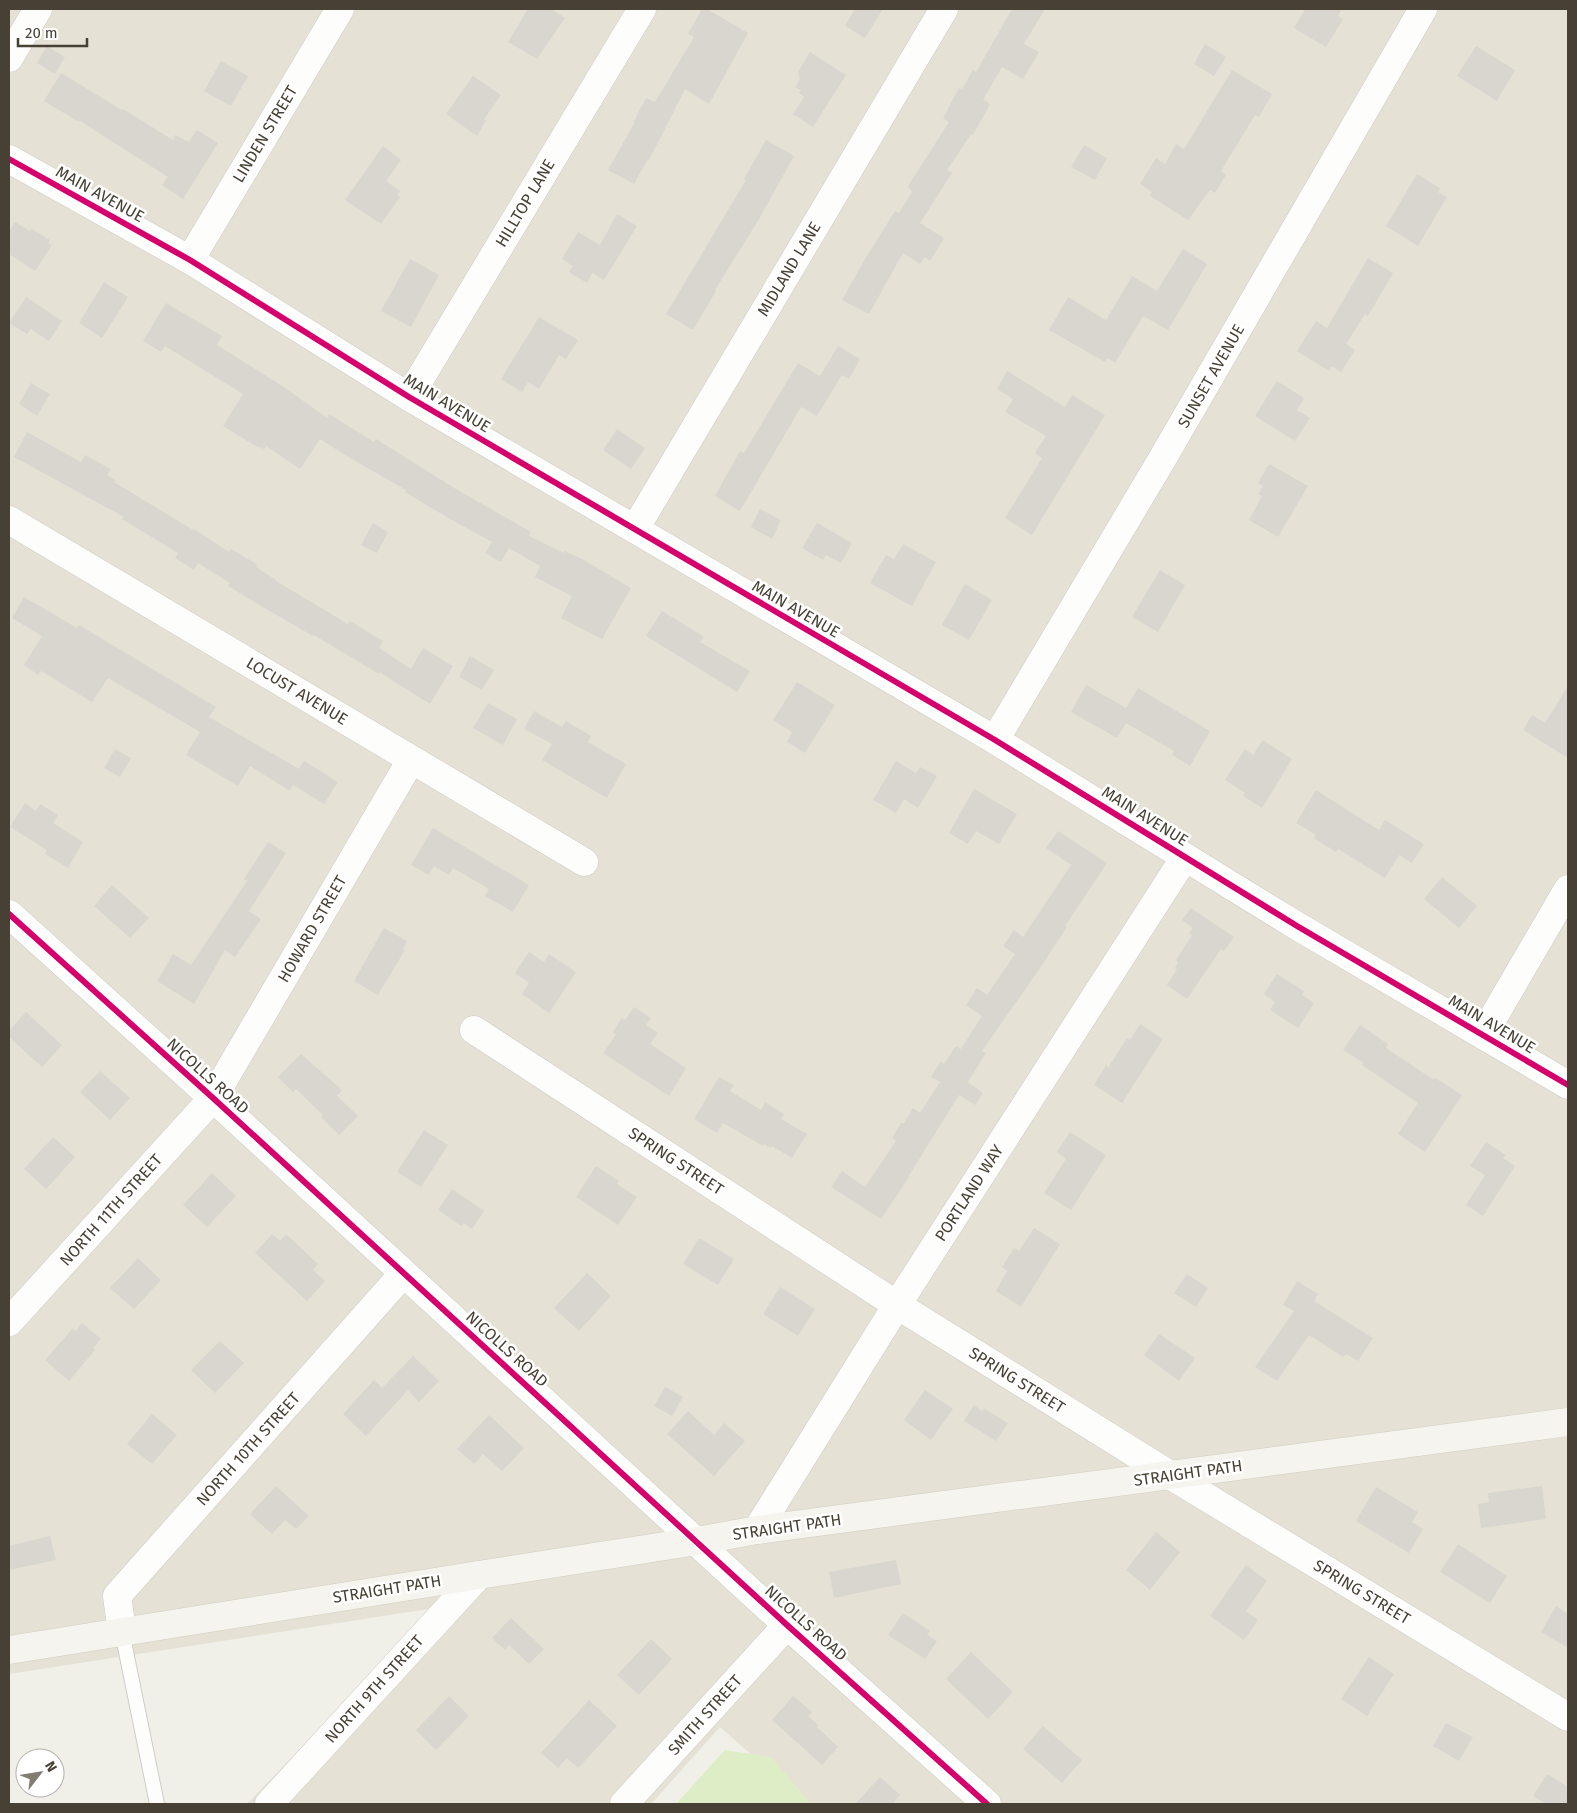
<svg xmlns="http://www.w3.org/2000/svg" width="1577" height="1813" viewBox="0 0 1577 1813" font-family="'Fira Sans',sans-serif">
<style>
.residential{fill:#e5e1d5}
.green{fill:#ddeec6}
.building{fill:#d8d6cf}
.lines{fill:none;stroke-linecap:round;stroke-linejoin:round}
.service-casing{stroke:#cfccc6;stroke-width:16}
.minor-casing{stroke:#cfccc6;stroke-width:29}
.tertiary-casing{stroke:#cfccc6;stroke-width:29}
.secondary-casing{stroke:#d2cec0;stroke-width:29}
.service{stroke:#fdfdfc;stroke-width:14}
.minor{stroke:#fdfdfc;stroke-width:28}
.tertiary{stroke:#fdfdfc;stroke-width:28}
.secondary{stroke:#f6f4ee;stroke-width:28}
.cycleway-casing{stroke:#fff;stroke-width:9}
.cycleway{stroke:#d6006c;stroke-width:6}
.labels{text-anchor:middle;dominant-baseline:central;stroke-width:5;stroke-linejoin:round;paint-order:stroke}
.street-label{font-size:16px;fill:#474034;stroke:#fff}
</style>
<rect width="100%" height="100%" fill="#f0efe8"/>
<path class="residential" d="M9 9H1568V1804H807L720 1727 651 1804H247L435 1608 9 1674Z"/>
<path class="green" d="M725 1750 771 1757 811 1804H676Z"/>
<path class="building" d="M528 9H551L565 18 537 59 508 42Z
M702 9H707L748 33 709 104 685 89 649 160 648 159 634 184 608 170 635 122 634 121 646 98 655 102 694 37 688 34Z
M855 9H883L865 38 845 26Z
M1012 9H1045L1024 44 1039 52 1023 79 1002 67 983 100 990 104 973 135 971 134 947 170 952 173 920 223 944 238 930 261 925 257 920 264 903 253 869 314 842 300 865 259 895 211 899 213 912 192 908 186 949 122 943 118 959 88 962 89 973 70 976 72Z
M1305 9H1342L1338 16 1343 19 1326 47 1294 28Z
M1205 44 1226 57 1214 76 1194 64Z
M47 46 65 57 55 74 37 63Z
M1476 46 1515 70 1497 101 1457 76Z
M810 52 846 75 813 127 793 114 804 97 799 93 801 90 795 87 800 79 798 72Z
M221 61 248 76 231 106 204 91Z
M1232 70 1272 94 1259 117 1255 115 1221 171 1226 175 1215 193 1210 190 1188 220 1150 196 1152 192 1140 184 1156 158 1165 164 1176 144 1184 149Z
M61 73 122 110 123 109 173 140 175 135 189 142 197 130 218 143 183 199 162 185 168 177 80 121 79 122 44 101Z
M473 76 501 95 484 119 486 120 477 136 446 114Z
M766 140 794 156 759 219 715 290 716 291 693 330 666 314 746 180 744 179Z
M1084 145 1107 158 1095 180 1071 167Z
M383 146 401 160 386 181 400 191 397 195 400 197 381 224 345 200Z
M1417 174 1440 188 1438 192 1447 197 1418 246 1386 226Z
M617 214 637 226 604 280 592 273 587 283 569 272 573 266 562 259 578 232 600 245Z
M15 222 30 231 32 229 50 240 48 243 52 245 35 271 9 254V232Z
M1183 249 1207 264 1168 330 1143 316 1115 363 1107 358 1105 362 1049 330 1068 297 1106 320 1132 276 1157 291Z
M1368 258 1393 273 1368 316 1365 314 1346 344 1355 350 1341 372 1332 366 1329 371 1297 351 1316 321 1327 328Z
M410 259 439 275 411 327 381 311Z
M104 282 128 297 102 338 79 323Z
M26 297 62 321 49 341 31 329 27 334 9 323Z
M166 303 222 336 217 345 287 389 327 418 329 414 374 442 376 439 456 489 531 532 529 536 564 553 565 551 582 559 631 588 602 639 561 618 572 596 535 577 540 566 509 548 501 562 485 553 492 542 450 519 405 492 406 490 350 458 320 439 300 469 266 446 264 449 254 445 223 426 243 394 165 346 161 352 143 341Z
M539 317 578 340 566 359 559 355 539 389 528 382 522 392 501 379Z
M838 346 860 359 849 379 842 375 817 416 801 407 740 511 715 496 740 451 744 453 798 363 820 376Z
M1007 371 1065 407 1072 395 1105 415 1032 535 1005 518 1042 458 1035 453 1046 436 1005 412 1013 399 997 389Z
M1277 381 1304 398 1297 410 1310 418 1295 441 1255 416Z
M31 383 50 394 37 416 19 404Z
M617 429 645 448 631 469 603 450Z
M27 432 81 462 85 455 111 469 107 475 116 480 114 482 193 530 194 529 229 552 231 549 257 564 256 567 276 580V581L348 624 350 621 383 641 379 648 411 669 423 648 453 666 430 704 379 672V674L314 635 313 636 261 606 228 586 230 583 198 563 194 570 175 558 178 553 122 519 124 517 14 457Z
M1269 464 1308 486 1278 537 1249 520 1262 496 1258 494 1263 486 1258 483Z
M760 509 781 520 772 539 751 527Z
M373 523 388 532 377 553 361 545Z
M817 523 852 543 841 563 826 555 823 560 802 548Z
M903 544 936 562 912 606 870 583 886 555 894 559Z
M1160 570 1185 585 1158 632 1132 617Z
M965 584 992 600 969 640 942 625Z
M24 597 77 628 79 625 216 707 209 717 299 769 304 761 338 782 324 804 293 785 290 791 250 766 238 786 186 755 200 732 108 678 92 702 41 671 38 675 24 665 42 636 12 618Z
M662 611 704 637 700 642 750 671 737 692 646 636Z
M470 656 494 670 482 690 459 677Z
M797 682 835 705 805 753 787 742 792 732 773 720Z
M1086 685 1126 708 1138 688 1210 731 1190 766 1172 755 1174 751 1126 723 1117 738 1071 712Z
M1568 686V758L1523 730 1532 715 1545 723Z
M488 703 517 719 503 745 473 728Z
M534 711 562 727 566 721 591 736 588 742 626 764 607 798 542 760 552 744 524 729Z
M1263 740 1292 759 1262 808 1243 796 1245 793 1225 780 1245 749 1253 755Z
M115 749 131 758 120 777 104 768Z
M896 761 916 773 920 767 937 776 918 808 904 799 896 813 873 800Z
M974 789 1017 814 999 844 976 831 968 844 949 833Z
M1316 790 1379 830 1385 820 1424 844 1412 863 1399 855 1385 878 1338 849 1336 852 1314 838 1316 835 1296 823Z
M25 803 36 811 40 804 58 815 53 823 83 842 68 868 45 854 47 850 10 827Z
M433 828 529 885 513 912 485 896 489 889 453 868 449 875 434 866 429 875 411 865Z
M1058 831 1107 863 1065 926 1067 927 1038 971 982 1051 986 1053 968 1082 983 1093 975 1105 959 1095 908 1177H909L881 1219 831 1187 842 1171 865 1187 896 1141 892 1138 901 1123H904L913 1108 920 1113 940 1082 931 1077 941 1061 944 1064 956 1046 961 1049 982 1016 966 1005 977 988 987 995 1015 954 1003 946 1014 930 1023 937 1071 865 1046 848Z
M268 842 286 853 249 911 261 919 235 957 225 950 194 1004 157 981 173 954 191 965 247 881 244 879Z
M1442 877 1477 906 1459 928 1424 899Z
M112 885 149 918 130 938 94 906Z
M1191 908 1234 937 1224 951 1221 949 1187 999 1167 985 1177 969 1175 968 1178 962 1176 960 1192 935 1189 933 1193 928 1182 920Z
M384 928 407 941 403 949 405 950 378 995 354 981Z
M529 952 544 962 549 954 576 972 549 1013 522 994 529 983 515 973Z
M1277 974 1304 991 1302 995 1314 1003 1298 1028 1270 1010 1275 1002 1264 994Z
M634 1007 651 1018 646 1025 658 1033 650 1044 686 1068 669 1096 603 1053 616 1035 613 1032 622 1018 625 1020Z
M26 1012 62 1045 42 1067 9 1037V1031Z
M1140 1024 1163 1039 1122 1103 1094 1085 1106 1065 1108 1068 1127 1038 1130 1040Z
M1360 1025 1388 1044 1386 1048 1434 1080 1435 1078 1462 1095 1425 1152 1398 1134 1418 1103 1362 1065 1364 1063 1343 1050Z
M301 1054 342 1090 337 1096 358 1116 339 1135 321 1117 323 1115 296 1089 293 1092 278 1077Z
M100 1071 130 1098 110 1120 80 1092Z
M719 1077 734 1085 730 1091 761 1110 765 1102 784 1114 781 1119 807 1134 792 1158 772 1146 771 1148 764 1144 763 1146 723 1123 717 1133 694 1119Z
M424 1130 448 1145 421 1187 397 1172Z
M1070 1132 1106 1155 1071 1210 1044 1193 1066 1159 1057 1152Z
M53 1137 75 1157 46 1189 24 1169Z
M1486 1142 1506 1155 1503 1158 1515 1166 1483 1216 1466 1205 1485 1175 1470 1166Z
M596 1166 619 1181 617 1184 637 1197 618 1225 576 1197Z
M212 1173 236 1196 207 1227 183 1205Z
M452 1189 484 1211 472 1229 464 1223 461 1226 438 1210Z
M1034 1228 1060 1244 1021 1307 996 1291 1007 1271 1002 1267 1014 1248 1019 1251Z
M272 1234 280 1241 286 1234 318 1264 313 1270 325 1281 307 1301 255 1253Z
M699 1238 734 1259 718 1285 683 1264Z
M138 1258 161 1280 134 1309 110 1288Z
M587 1273 611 1296 579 1331 554 1308Z
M1187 1274 1208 1288 1196 1307 1174 1293Z
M1297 1281 1318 1294 1314 1301 1373 1338 1358 1361 1346 1354 1343 1357 1309 1335 1277 1381 1255 1367 1294 1311 1283 1305Z
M780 1287 815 1309 798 1336 763 1314Z
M82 1323 101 1339 93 1348 95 1350 69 1381 45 1360 73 1328 76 1331Z
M1159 1334 1195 1358 1179 1381 1144 1355Z
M220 1341 244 1363 215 1393 191 1370Z
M413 1356 439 1381 419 1402 408 1390 366 1436 343 1414 374 1380 382 1388Z
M665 1387 683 1397 672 1416 654 1406Z
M925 1390 953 1409 931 1440 904 1420Z
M974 1405 982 1411 985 1409 1008 1423 996 1441 964 1421Z
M688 1411 714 1435 724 1423 745 1441 714 1476 667 1434Z
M152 1414 177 1435 152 1464 127 1444Z
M489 1415 524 1448 502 1471 483 1454 474 1464 457 1449Z
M276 1486 309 1516 296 1529 285 1520 272 1534 250 1514Z
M1542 1486 1546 1519 1481 1528 1478 1504 1489 1502 1488 1493Z
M1376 1487 1418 1512 1412 1522 1423 1529 1409 1553 1356 1521Z
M1156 1532 1180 1552 1150 1590 1126 1570Z
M50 1536 56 1560 9 1570V1546Z
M1458 1544 1507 1576 1490 1603 1440 1572Z
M896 1560 901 1584 834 1598 829 1572Z
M1246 1565 1267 1581 1246 1611 1258 1620 1244 1640 1210 1616Z
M1556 1606 1568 1614V1648L1541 1632Z
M903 1613 930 1631 927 1635 937 1641 925 1659 888 1635Z
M511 1618 544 1649 529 1664 509 1645 505 1650 492 1638Z
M651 1639 672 1659 639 1695 617 1675Z
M971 1652 1013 1692 988 1719 946 1679Z
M1369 1657 1394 1674 1367 1716 1341 1699Z
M449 1696 469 1716 436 1750 416 1730Z
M793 1696 812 1712 808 1716 818 1725 817 1727 838 1747 822 1765 772 1720Z
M589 1700 617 1726 578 1768 567 1758 558 1768 541 1753Z
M1446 1723 1473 1737 1459 1761 1433 1746Z
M1043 1726 1082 1760 1062 1783 1023 1749Z
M1547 1774 1568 1787V1804H1546L1533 1796Z
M880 1777 900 1795 892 1804H855Z"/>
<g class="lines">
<defs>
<path id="service" d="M122 1632 157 1804"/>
<path id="minor" d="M9 58 38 9
M190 260 340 9
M409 397 642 9
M9 520 584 862
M635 529 944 9
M995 740 1161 461 1423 9
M9 914 213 1098 787 1625 987 1804
M474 1030 897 1305 1170 1475 1568 1717
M1483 1035 1568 889
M9 1322 213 1098 411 760
M757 1530 897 1305 1185 857
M122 1632 117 1596 403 1274
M269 1804 479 1575
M624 1804 787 1625"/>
<path id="tertiary" d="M9 159 190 260 409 397 995 740 1297 926 1568 1085"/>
<path id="secondary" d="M9 1650 479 1575 697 1541 757 1530 1568 1422"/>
</defs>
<use href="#service" class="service-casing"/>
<use href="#minor" class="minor-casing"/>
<use href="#tertiary" class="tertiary-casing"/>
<use href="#secondary" class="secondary-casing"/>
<use href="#service" class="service"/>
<use href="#minor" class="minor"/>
<use href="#tertiary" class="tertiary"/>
<use href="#secondary" class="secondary"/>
<defs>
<path id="cycleway" d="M9 159 190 260 409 397 995 740 1297 926 1568 1085
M9 914 213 1098 787 1625 987 1804"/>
</defs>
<use href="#cycleway" class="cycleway-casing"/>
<use href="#cycleway" class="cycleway"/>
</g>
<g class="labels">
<g class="street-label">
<text transform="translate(265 134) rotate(-59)">LINDEN STREET</text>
<text transform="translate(100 194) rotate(29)">MAIN AVENUE</text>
<text transform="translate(525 203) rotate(-59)">HILLTOP LANE</text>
<text transform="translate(789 269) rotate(-59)">MIDLAND LANE</text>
<text transform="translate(1211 376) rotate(-60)">SUNSET AVENUE</text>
<text transform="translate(447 403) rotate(31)">MAIN AVENUE</text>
<text transform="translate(796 609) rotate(30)">MAIN AVENUE</text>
<text transform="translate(297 691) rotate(31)">LOCUST AVENUE</text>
<text transform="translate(1145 816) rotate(32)">MAIN AVENUE</text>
<text transform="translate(312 929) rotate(-60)">HOWARD STREET</text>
<text transform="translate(1492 1024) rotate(31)">MAIN AVENUE</text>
<text transform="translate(208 1076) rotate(42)">NICOLLS ROAD</text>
<text transform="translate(676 1161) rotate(33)">SPRING STREET</text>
<text transform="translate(969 1193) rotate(-57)">PORTLAND WAY</text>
<text transform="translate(111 1210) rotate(-48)">NORTH 11TH STREET</text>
<text transform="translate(507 1349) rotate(42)">NICOLLS ROAD</text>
<text transform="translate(1017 1380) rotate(32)">SPRING STREET</text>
<text transform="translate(248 1449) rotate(-48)">NORTH 10TH STREET</text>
<text transform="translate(1188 1473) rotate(-8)">STRAIGHT PATH</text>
<text transform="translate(787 1527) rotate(-8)">STRAIGHT PATH</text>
<text transform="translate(387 1589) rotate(-9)">STRAIGHT PATH</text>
<text transform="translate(1362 1592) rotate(31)">SPRING STREET</text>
<text transform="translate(806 1623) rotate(42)">NICOLLS ROAD</text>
<text transform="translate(374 1689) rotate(-48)">NORTH 9TH STREET</text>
<text transform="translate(705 1715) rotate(-48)">SMITH STREET</text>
</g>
</g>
<rect width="1577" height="1813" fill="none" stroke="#474034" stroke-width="20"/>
<g transform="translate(40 1773) rotate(59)"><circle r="24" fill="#ffffff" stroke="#b5b3ae"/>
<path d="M0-4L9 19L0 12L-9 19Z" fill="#827d73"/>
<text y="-8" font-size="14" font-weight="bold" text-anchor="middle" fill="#474034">N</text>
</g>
<path d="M18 38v8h69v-8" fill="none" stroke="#474034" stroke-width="2.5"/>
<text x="25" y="38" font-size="15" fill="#474034" stroke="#ffffff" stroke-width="4" paint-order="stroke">20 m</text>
</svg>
